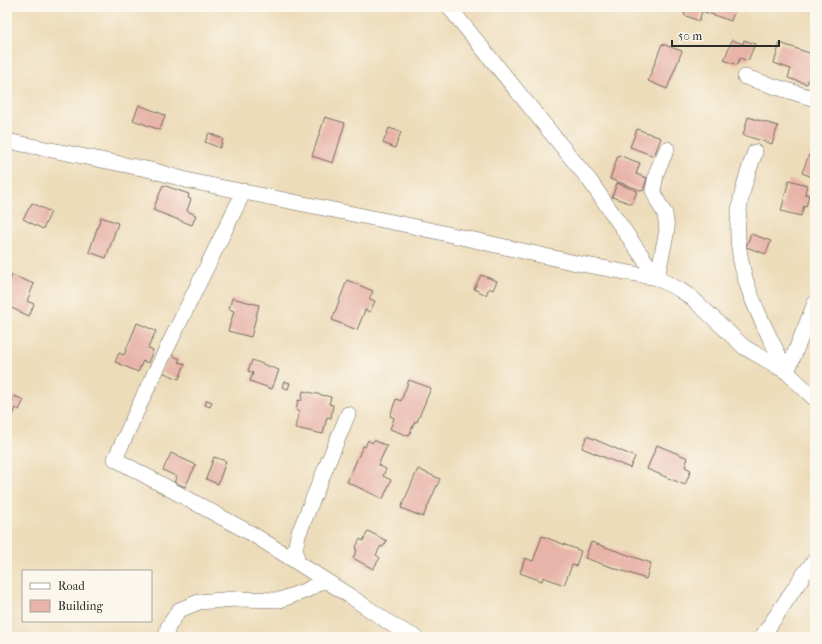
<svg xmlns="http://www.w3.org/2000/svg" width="822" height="644" viewBox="0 0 822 644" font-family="'IM FELL French Canon',serif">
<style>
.building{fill:#e8b4a9}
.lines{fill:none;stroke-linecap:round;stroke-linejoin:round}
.minor-casing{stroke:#6f695d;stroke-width:16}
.minor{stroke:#fff;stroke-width:15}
</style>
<rect width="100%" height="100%" fill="#fbf7ec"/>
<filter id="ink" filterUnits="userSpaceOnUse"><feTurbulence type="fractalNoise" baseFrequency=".025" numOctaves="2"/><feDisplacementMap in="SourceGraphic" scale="8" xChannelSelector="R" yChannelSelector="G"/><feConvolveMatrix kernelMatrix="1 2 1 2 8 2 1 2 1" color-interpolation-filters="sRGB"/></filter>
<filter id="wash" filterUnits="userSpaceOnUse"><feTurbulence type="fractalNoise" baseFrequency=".012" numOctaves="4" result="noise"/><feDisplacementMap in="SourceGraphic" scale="16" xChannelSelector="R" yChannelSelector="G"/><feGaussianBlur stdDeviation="0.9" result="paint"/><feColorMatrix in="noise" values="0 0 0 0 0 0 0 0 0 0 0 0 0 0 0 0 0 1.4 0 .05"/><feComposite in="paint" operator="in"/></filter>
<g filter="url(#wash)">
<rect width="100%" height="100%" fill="#eddcba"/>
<g id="blocks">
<path class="building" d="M687 7H736L731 21 702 11 699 21 684 15Z
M732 40 743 44 744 40 755 44 748 61 740 58 737 65 724 60Z
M780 43 815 55 807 84 788 78 791 69 774 63Z
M662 44 682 51 667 89 648 81Z
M139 105 165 115 160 130 133 120Z
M325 117 345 123 333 163 312 156Z
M748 117 778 126 772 144 743 135Z
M389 128 401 132 395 148 383 143Z
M637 129 661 138 654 156 630 147Z
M209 133 223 139 220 148 205 142Z
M815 147V178L802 173 809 155 811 156Z
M618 155 640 163 636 174 647 178 643 191 610 179Z
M789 180 807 185 805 194 809 195 806 207 804 206 801 216 781 211Z
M617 183 637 191 632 204 612 197Z
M163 185 189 194 188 198 191 199 187 211 196 215 192 225 153 210Z
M32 203 51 212 43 229 23 219Z
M101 217 118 223 106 258 89 252Z
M751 234 771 241 766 254 746 247Z
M12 275 34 284 27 301 34 304 29 316 7 306V287Z
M481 275 497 281 493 290 489 288 486 295 474 289Z
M347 280 373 291 369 299 375 301 370 312 365 310 357 330 332 320Z
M232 298 259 305 251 337 228 331 234 311 229 309Z
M137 323 156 331 148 348 153 350 148 363 143 361 138 372 115 362 119 353 124 355Z
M169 354 180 359 178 362 185 364 179 379 162 372Z
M252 360 279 370 272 389 250 381 253 373 248 371Z
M409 380 431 388 417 422 415 421 409 436 390 429 394 418 390 416 396 399 401 401Z
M284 381 290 383 288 389 282 387Z
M303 391 331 397 329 404 333 405 331 418 327 417 323 434 295 428 299 411 296 410 298 400 301 401Z
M14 396 24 400 19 410 16 408 13 415 7 413Z
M207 400 212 402 210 407 205 405Z
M587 436 635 457 630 468 582 448Z
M368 440 372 443 374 440 387 446 378 465 386 469 383 476 391 480 383 499 347 482 363 446 365 447Z
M657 445 688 458 685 467 691 470 685 485 647 469Z
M171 453 196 465 185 487 174 482 177 477 163 470Z
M214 457 226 461 218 484 206 479Z
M418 469 440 479 423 517 401 508Z
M368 531 387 541 383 547 381 546 376 555 380 558 373 569 353 558 357 550 355 549 360 539 363 541Z
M542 536 581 551 576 566 572 565 564 585 543 577 542 581 520 573 525 558 533 561Z
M591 542 651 563 646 579 585 558Z"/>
</g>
</g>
<g filter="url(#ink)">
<use href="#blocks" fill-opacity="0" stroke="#6f695d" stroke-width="1"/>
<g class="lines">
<defs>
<path id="minor" d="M449 7 590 181 657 278
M745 77 815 99
M7 141 151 170 190 181 412 226 576 263 657 278 680 290 692 298 744 347 787 372 815 399
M755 152C747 175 739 198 738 223 735 277 764 325 787 372
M244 191 144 395 115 459 254 535 350 596 394 626 415 637
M657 278 667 230 665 214 658 202 653 190 657 171 667 149
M787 372 815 303
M298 563 295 550 298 535 348 414
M166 637 168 627 179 610 199 602 234 599 280 600 307 590 323 580
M762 637 804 574 815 560"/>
</defs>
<use href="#minor" class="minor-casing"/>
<use href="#minor" class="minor"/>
</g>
</g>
<rect width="822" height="644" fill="none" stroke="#fbf7ec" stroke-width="24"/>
<rect x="22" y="570" width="130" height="52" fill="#fbf7ec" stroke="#a8a59f"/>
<rect x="30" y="583" width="20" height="6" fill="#ffffff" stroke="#a8a59f"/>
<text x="58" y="590" font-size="12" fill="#2b2b2b">Road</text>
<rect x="30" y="600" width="20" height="12" fill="#e8b4a9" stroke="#a8a59f"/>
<text x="58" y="610" font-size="12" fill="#2b2b2b">Building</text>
<path d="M672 40v6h107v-6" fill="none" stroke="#2b2b2b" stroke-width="2"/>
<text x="678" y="40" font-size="12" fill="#2b2b2b" stroke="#fbf7ec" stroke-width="3" paint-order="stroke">50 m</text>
</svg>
